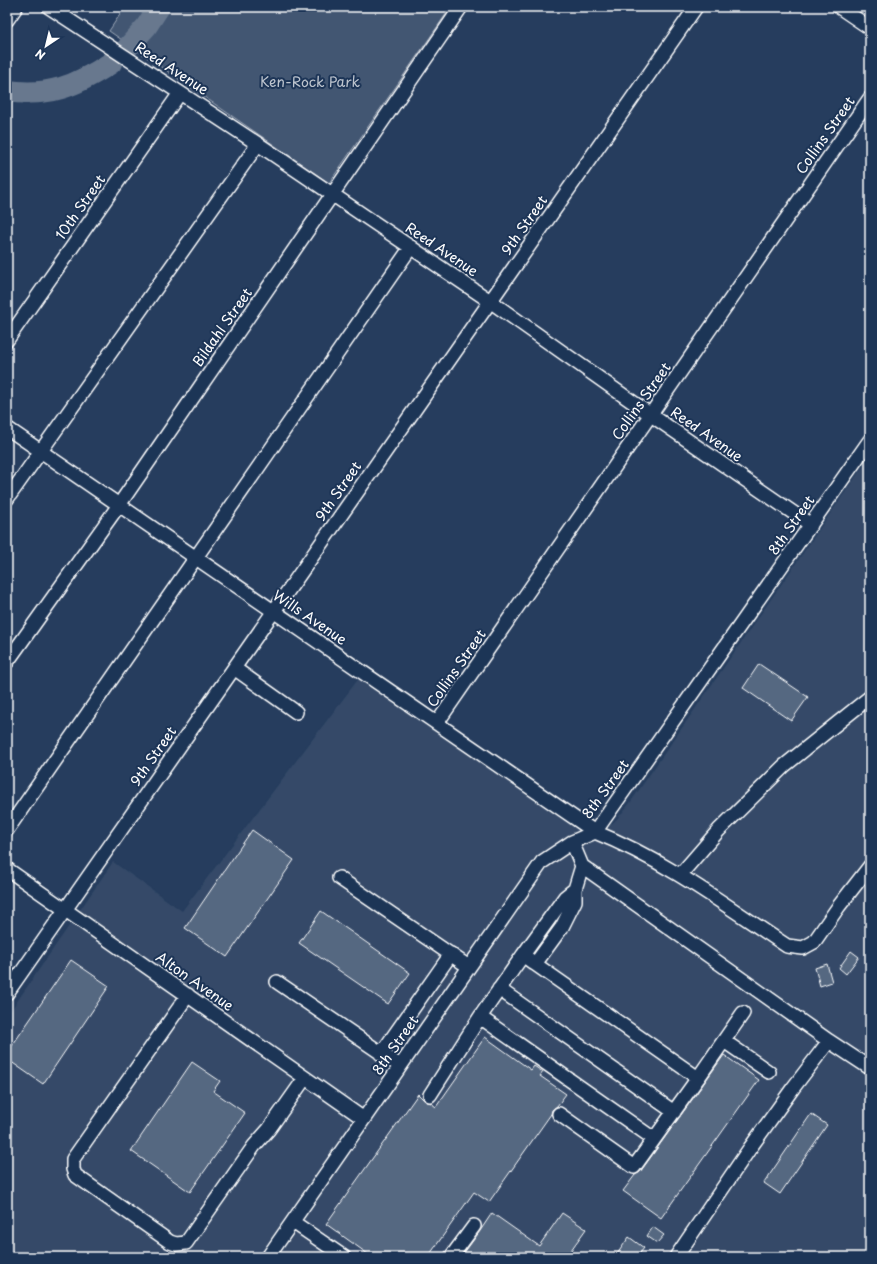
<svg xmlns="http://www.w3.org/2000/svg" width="877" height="1264" viewBox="0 0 877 1264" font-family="'Playpen Sans',sans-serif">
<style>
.built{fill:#344a68}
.green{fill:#425672;stroke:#a0aab8}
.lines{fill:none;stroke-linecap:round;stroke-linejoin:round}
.river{stroke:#67788e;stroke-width:22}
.building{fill:#556781;stroke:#fff}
.minor-casing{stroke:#fff;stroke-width:16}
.minor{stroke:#1d3557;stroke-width:13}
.labels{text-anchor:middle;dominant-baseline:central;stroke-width:4;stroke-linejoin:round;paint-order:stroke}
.street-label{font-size:14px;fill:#fff;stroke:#1d3557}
.park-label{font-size:14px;fill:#bdc4ce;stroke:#1d3557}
</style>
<rect width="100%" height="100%" fill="#263d5e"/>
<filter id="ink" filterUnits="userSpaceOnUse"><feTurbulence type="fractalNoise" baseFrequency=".025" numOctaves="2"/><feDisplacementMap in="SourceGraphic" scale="8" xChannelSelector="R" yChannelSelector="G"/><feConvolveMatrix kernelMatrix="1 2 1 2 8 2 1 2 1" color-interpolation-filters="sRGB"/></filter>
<g filter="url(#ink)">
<path class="built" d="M870 456V1257H7V1016L113 862 182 911 363 673 594 840 617 819 630 803Z"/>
<path class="green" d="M125 7H451L329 183 109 31Z"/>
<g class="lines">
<path class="river" d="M128 47 146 27 159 7
M7 91C49 97 76 86 111 63"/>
</g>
<path class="building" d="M759 664 808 697 791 721 743 688Z
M252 830 294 860 227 957 185 928Z
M321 911 410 973 388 1004 299 943Z
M851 951 859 957 846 974 839 968Z
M71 960 109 986 43 1084 7 1059V1053Z
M827 964 832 982 820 986 815 968Z
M485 1037 531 1070 534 1066 543 1072 540 1076 566 1094 557 1106 552 1110 551 1114 489 1202 474 1192 428 1257H372L326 1224 418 1094 425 1101 431 1103 436 1107Z
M724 1055 759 1080 661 1218 623 1191 635 1175 640 1172Z
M192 1062 220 1081 213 1091 245 1113 190 1192 131 1151Z
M811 1114 827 1125 780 1194 764 1183Z
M492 1213 539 1246 562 1213 586 1229 566 1257H461L480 1231Z
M653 1227 664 1235 657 1243 647 1236Z
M629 1237 644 1248 637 1257H615Z"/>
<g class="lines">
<defs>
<path id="minor" d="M49 7 258 144 490 301 651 415 811 525
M839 7 870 28
M7 20 16 7
M7 340 180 93
M7 428 595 832C665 860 725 905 787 946L803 948 814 942 839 906 870 866
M7 499 258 144
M7 662 119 505 461 7
M234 668 296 712
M437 723 870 98
M7 830 411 247
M582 866 829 1041 870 1068
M7 869 364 1119
M680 875 719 830 784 766 870 697
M339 878 469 967
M523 955 565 897 575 889
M535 964 523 955 480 1017 654 1139
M277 982 400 1066
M499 989 674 1112
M7 993 696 7
M188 995 73 1159V1169L75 1175 170 1242 176 1244 186 1243 254 1146 269 1129 305 1078
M724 1041 769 1072
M381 1054 451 954
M698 1078 743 1013
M430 1095 480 1017
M559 1114 634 1167 698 1078 535 964 562 927 575 901V889L582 866 572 842
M293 1222 344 1257
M268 1257 542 862 572 842 595 832 870 440
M451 1257 474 1226
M676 1257 750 1148 793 1088 829 1041"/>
</defs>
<use href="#minor" class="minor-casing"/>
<use href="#minor" class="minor"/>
</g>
</g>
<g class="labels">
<g class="street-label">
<text transform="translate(172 68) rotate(33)">Reed Avenue</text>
<text transform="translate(825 135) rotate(-55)">Collins Street</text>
<text transform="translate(80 207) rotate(-55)">10th Street</text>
<text transform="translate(524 225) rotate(-55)">9th Street</text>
<text transform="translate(442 249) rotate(34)">Reed Avenue</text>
<text transform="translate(222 327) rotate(-55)">Bildahl Street</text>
<text transform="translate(641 401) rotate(-55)">Collins Street</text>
<text transform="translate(707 434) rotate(35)">Reed Avenue</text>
<text transform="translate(338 491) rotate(-55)">9th Street</text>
<text transform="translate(791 525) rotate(-55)">8th Street</text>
<text transform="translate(310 617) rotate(34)">Wills Avenue</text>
<text transform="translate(456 668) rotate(-55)">Collins Street</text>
<text transform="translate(153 756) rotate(-55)">9th Street</text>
<text transform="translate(605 789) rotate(-54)">8th Street</text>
<text transform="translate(195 981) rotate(35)">Alton Avenue</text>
<text transform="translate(395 1045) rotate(-55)">8th Street</text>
</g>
<g class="park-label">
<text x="310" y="81">Ken-Rock Park</text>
</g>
</g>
<rect width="877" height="1264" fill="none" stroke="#1d3557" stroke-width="24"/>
<rect x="12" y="12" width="853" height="1240" fill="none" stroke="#fff" stroke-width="1.5" filter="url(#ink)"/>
<g transform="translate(46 46) rotate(215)" stroke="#1d3557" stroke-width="3" paint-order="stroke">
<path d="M0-3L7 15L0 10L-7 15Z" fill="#ffffff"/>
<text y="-6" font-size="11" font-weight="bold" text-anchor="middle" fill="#ffffff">N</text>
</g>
</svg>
